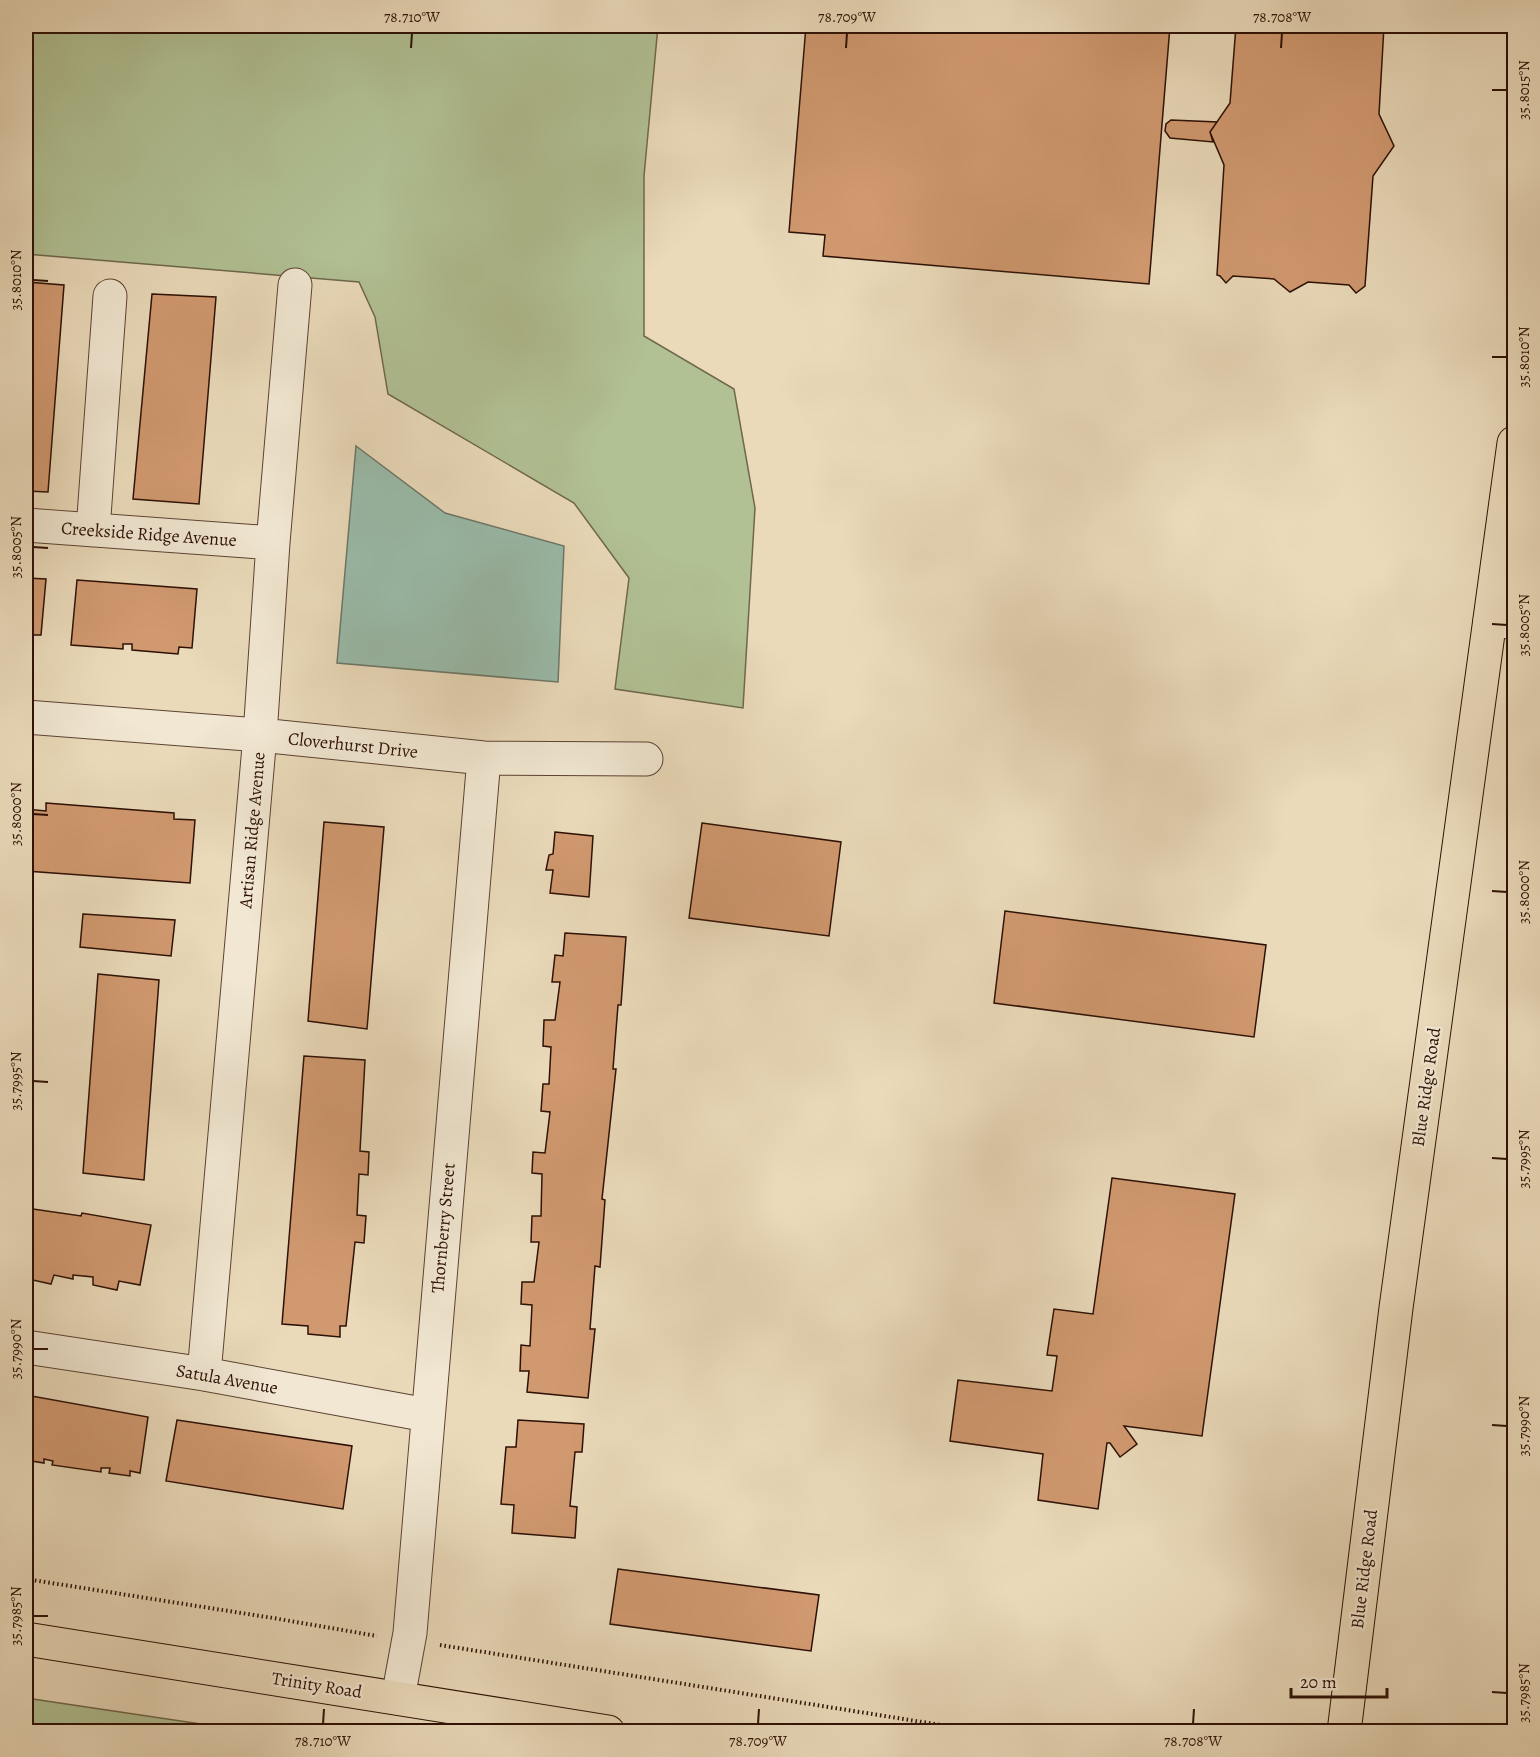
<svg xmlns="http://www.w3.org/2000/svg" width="1540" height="1757" viewBox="0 0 1540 1757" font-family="Alegreya,serif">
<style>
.green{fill:#b1c194;stroke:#6f684c;stroke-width:1.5}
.water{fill:#9ba;stroke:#6e7768;stroke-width:1.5}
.building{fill:#d19970;stroke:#2d1005;stroke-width:1.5}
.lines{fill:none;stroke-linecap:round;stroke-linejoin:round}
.minor-casing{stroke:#5c4232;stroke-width:35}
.major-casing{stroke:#2d1005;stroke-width:35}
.path{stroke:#2d1005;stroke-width:4;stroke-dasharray:1.5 3;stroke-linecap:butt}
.minor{stroke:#f1e7d2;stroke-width:33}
.major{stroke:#eadaba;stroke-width:33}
.ticks{fill:none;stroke:#2d1005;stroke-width:2}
.labels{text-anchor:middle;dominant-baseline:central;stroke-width:4.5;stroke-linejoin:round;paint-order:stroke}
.street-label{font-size:18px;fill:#2d1005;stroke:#f1e7d2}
.neatline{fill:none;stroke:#2d1005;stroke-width:2}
.ticks-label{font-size:15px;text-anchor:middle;fill:#2d1005}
</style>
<rect width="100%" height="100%" fill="#eadaba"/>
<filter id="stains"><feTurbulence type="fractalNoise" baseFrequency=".00333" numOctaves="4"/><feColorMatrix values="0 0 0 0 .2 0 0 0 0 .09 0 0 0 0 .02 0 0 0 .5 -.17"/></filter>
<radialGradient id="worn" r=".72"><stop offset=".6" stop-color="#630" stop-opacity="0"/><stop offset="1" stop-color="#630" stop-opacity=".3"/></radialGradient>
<path class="green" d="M26 26H658L644 176V336L734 389 755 508 743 708 615 689 629 578 574 503 388 394 375 317 359 282 26 254Z
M26 1698 248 1731H26Z"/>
<path class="water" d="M356 446 445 513 564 546 558 682 337 663Z"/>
<path class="building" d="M806 26H1170L1149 284 823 256 825 235 789 232Z
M1236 26H1384L1379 114 1394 146 1373 176 1365 286 1356 293 1349 285 1308 282 1290 292 1274 279 1233 276 1226 283 1220 276 1217 275 1224 165 1210 132 1230 103Z
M1171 120 1217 122 1210 132 1213 142 1170 138 1165 131 1166 124Z
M26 282 64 285 48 492 26 491Z
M152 294 216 297 199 504 133 499Z
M26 578 46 579 41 635H26Z
M77 580 197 589 192 648 179 647 178 654 132 650V644H123V649L71 645Z
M46 803 174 813V819L195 820 190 883 26 871V809L46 811Z
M324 822 384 827 367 1029 308 1021Z
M702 823 841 842 829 936 689 918Z
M555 832 593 836 589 897 550 893 553 870H546L549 855 553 854Z
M1005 911 1266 945 1254 1037 994 1003Z
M83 914 175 920 171 956 80 947Z
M565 933 626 937 621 1005H618L613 1069H616L602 1199 605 1200 600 1267 595 1266 590 1329H595L588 1398 527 1392 529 1371H520L521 1345 530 1346 532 1305 521 1304 522 1282H534L539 1242H531L532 1216H541L542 1174 532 1173 533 1152 545 1153 550 1112 541 1111 543 1084H549L551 1047 543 1046 544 1020H555L560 982H552L555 955 563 956Z
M98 974 159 980 144 1180 83 1173Z
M304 1056 365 1060 360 1151 369 1152 368 1175 359 1174 357 1215 366 1216 364 1243 355 1242 346 1326H340V1337L308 1334V1326L282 1324Z
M1112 1178 1235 1194 1202 1436 1124 1426 1137 1444 1120 1457 1110 1443H1107L1098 1509 1038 1500 1043 1454 950 1441 958 1380 1052 1391 1057 1356 1047 1355 1054 1309 1093 1314Z
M26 1208 81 1216 82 1213 151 1225 140 1285 119 1281 117 1290 93 1285V1277L73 1275V1279L54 1275 51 1284 28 1279 29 1271 26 1270Z
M26 1395 148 1417 140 1473 130 1471V1476L109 1473 110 1468H101V1472L52 1465 53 1461 44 1459V1463L26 1460Z
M177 1420 352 1446 343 1509 166 1481Z
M518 1420 584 1424 582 1452H575L570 1506 577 1507 575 1538 512 1533 514 1505 501 1504 506 1447H516Z
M618 1569 819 1595 811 1651 610 1624Z"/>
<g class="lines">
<defs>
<path id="minor" d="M26 525 273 543
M93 530 110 296
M1490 621 1514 622
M26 717 260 735 484 758 646 759
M26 1347 204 1374 427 1415
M204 1374 260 735 273 543 295 285
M398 1698 410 1633 484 758"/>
<path id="major" d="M26 1639 608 1732
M1344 1732 1396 1308 1514 443"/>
</defs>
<use href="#minor" class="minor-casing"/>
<use href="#major" class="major-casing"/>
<path class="path" d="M26 1579 273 1618 377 1636
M440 1645 985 1732"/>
<use href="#minor" class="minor"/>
<use href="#major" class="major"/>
</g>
<path class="ticks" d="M411 48 412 33M846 48 847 33M1281 48 1282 33M1492 90H1507M33 280 48 281M1492 357H1507M33 547 48 548M1492 624 1507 625M33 814 48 815M1492 891 1507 892M33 1081 48 1082M1492 1158 1507 1159M33 1349H48M1492 1425 1507 1426M33 1616H48M1492 1692 1507 1693M323 1724 324 1709M758 1724 759 1709M1193 1724 1194 1709"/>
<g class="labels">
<g class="street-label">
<text transform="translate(149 534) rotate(4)">Creekside Ridge Avenue</text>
<text transform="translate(353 745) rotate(6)">Cloverhurst Drive</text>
<text transform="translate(252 830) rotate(-85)">Artisan Ridge Avenue</text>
<text transform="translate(1426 1087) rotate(-82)">Blue Ridge Road</text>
<text transform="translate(443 1228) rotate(-85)">Thornberry Street</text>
<text transform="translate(227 1379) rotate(10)">Satula Avenue</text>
<text transform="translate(1364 1569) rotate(-83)">Blue Ridge Road</text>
<text transform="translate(317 1685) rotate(9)">Trinity Road</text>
</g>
</g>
<rect width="1540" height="1757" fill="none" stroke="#eadaba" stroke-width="66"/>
<path d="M1291 1688v9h96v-9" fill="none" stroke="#2d1005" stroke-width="3"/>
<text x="1300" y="1688" font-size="18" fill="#2d1005" stroke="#f1e7d2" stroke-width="4.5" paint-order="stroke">20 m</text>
<rect x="33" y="33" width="1474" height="1691" class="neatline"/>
<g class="ticks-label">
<text x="412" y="22">78.710°W</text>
<text x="847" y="22">78.709°W</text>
<text x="1282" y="22">78.708°W</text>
<text transform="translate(1524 90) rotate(-90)" y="5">35.8015°N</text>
<text transform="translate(16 280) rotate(-90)" y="5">35.8010°N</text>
<text transform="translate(1524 357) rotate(-90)" y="5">35.8010°N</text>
<text transform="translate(16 547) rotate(-90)" y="5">35.8005°N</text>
<text transform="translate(1524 625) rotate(-90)" y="5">35.8005°N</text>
<text transform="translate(16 814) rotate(-90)" y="5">35.8000°N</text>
<text transform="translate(1524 892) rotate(-90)" y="5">35.8000°N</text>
<text transform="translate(16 1081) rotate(-90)" y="5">35.7995°N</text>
<text transform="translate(1524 1159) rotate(-90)" y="5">35.7995°N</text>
<text transform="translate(16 1349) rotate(-90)" y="5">35.7990°N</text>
<text transform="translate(1524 1426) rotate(-90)" y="5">35.7990°N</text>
<text transform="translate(16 1616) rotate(-90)" y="5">35.7985°N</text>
<text transform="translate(1524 1693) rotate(-90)" y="5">35.7985°N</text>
<text x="323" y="1746">78.710°W</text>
<text x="758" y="1746">78.709°W</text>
<text x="1193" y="1746">78.708°W</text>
</g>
<rect width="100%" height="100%" filter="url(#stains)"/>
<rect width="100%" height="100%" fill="url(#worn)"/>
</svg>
